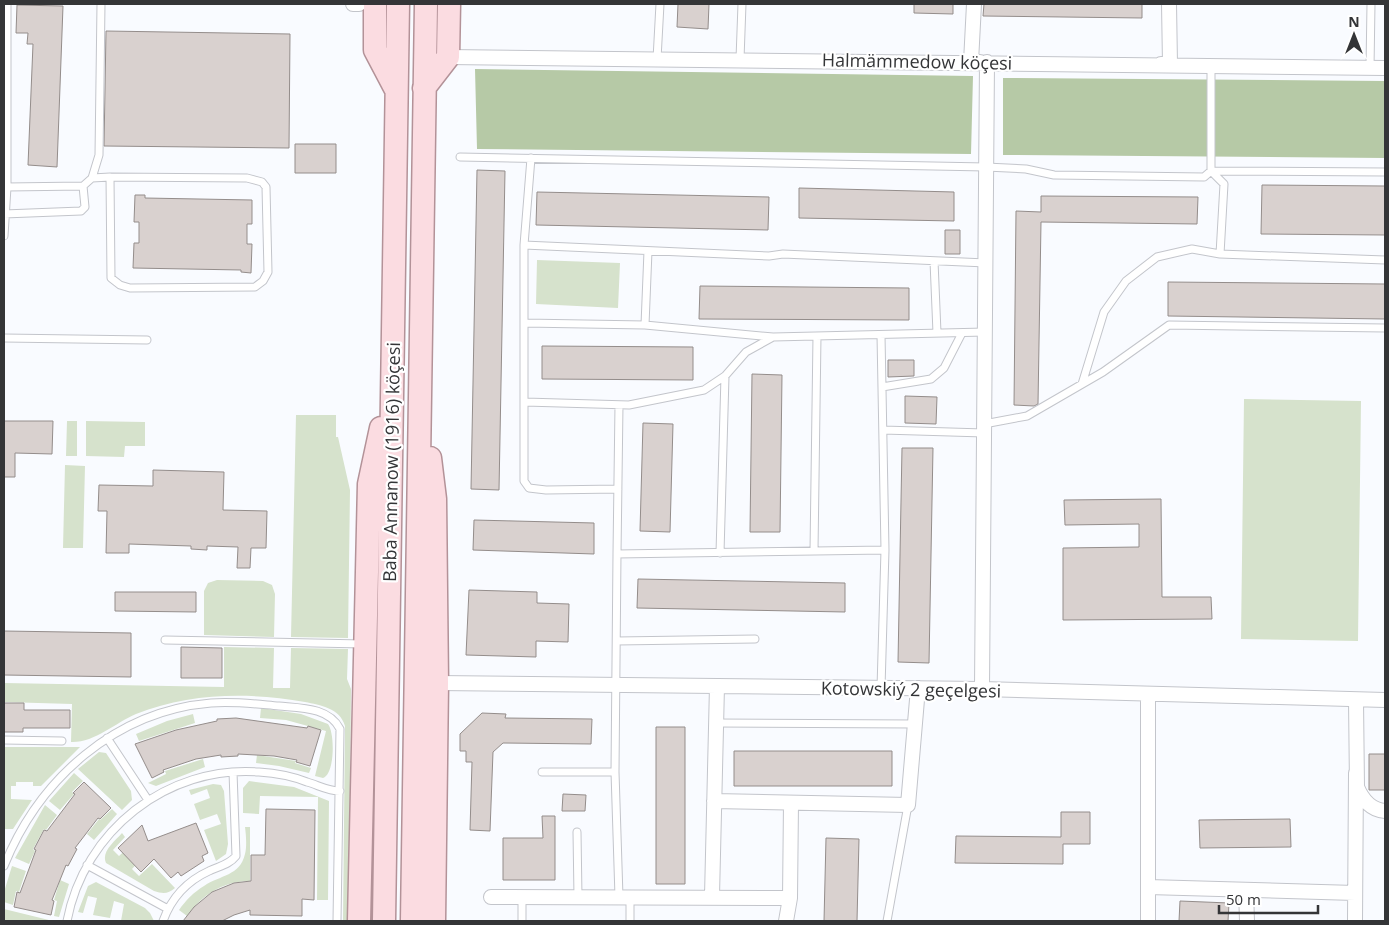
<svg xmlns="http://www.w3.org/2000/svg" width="1389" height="925" viewBox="0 0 1389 925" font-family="'Open Sans',sans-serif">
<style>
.green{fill:#d6e2cc}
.forest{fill:#b6c9a6}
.building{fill:#d9d1cf;stroke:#948d8b}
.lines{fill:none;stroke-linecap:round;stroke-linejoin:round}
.service-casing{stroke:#c3c5cb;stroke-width:9}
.minor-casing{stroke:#c3c5cb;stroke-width:16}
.primary-casing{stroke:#b39298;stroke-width:25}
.service{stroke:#fff;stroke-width:7}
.minor{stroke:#fff;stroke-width:14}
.primary{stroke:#fbdce1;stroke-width:22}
.labels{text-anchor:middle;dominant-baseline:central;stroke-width:4.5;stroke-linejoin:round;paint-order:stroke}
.street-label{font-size:18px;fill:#343537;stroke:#fff}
</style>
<rect width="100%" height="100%" fill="#f9fbff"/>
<path class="green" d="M537 260 620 263 618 308 536 304Z
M1244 399 1361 401 1358 641 1241 639Z
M296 415H336V437H338L350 490 348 638 291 637Z
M67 421H77V456H66Z
M86 421 145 422V446H125L124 457 86 456Z
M65 465 85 466 83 548H63Z
M217 580 263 581 272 585 275 594 274 637 204 635V591L208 583Z
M224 647 274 648 273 688H290L291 648 348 649 347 679 351 689 349 921H343L345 726C340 708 320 705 305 702 248 692 190 693 136 714 115 723 94 743 71 742L72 704 4 702V683L224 687Z
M261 708 301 714 328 724C335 733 335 774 323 778L315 776 326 731 286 720 260 718Z
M193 714 195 723 139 741 136 734 167 721Z
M4 747H80L41 786H33V782H16V786H11V799L32 800 13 829H4Z
M99 752 106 753 131 791 132 800 122 810 78 769Z
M257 755 296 761 295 763 311 768 309 773 279 766 256 763Z
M203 759 205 767 156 786 148 783 166 774 165 771Z
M74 773 83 781 72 792 74 794 60 810 49 801Z
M249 781 294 787 329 801 328 900H317L318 797 260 796 259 814 243 813V788Z
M213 784 221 785 224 791 228 844 226 854 216 861 204 830 221 824 217 814 200 820 194 804 210 798 207 789 191 795 189 790Z
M45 805 57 815 46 830 44 829 33 849 35 851 29 864 15 858Z
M112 809 117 814 94 840 87 834 99 819 100 820Z
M245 827H250V881C223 881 202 895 187 916L179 910C186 900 194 892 204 886 220 875 240 876 245 854 247 846 246 835 245 827Z
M122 833 125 837 113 850 119 856 132 844 144 856 132 869 139 876 152 864 175 888C168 894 163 894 154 891L106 863C101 852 114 842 122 833Z
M12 866 26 871 19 892 16 891 13 905 4 902V892Z
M60 880 69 884 59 917 54 916 57 901 54 900Z
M96 882 145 908 150 913 154 921H121L124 904 114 901 110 918 93 915 97 898 88 896 83 913 78 912 88 886Z
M4 909 53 921H4Z"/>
<path class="forest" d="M475 69 973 76 971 154 477 149Z
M1003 78 1385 81V158L1003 155Z"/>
<path class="building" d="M678 4H709L708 29 677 27Z
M914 4H953V14L914 13Z
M984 4H1142V18L983 16Z
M17 5 63 6 57 167 28 165 33 44H27L28 33H16Z
M106 31 290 34 289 148 104 146Z
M295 144H336V173H295Z
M477 170 505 171 499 490 471 489Z
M1262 185 1385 186V235L1261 234Z
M799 188 954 192V221L799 218Z
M537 192 769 197 768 230 536 225Z
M135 195H145V198L252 200V224H247V244H252L251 273 241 272V270L133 268 134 243H139V222H134Z
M1041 196 1198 197 1197 224 1041 222 1038 404 1034 406 1014 405 1016 211 1041 212Z
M945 230H960V254H945Z
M1168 282 1385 284V319L1168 316Z
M700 286 909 288V320L699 319Z
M542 346 693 347V380L542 379Z
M888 360H914V376L888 377Z
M752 374 782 375 780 532H750Z
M905 396 937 397 936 424 905 423Z
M4 421H53L52 454 15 453V477H4Z
M643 423 673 424 670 532 640 531Z
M902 448H933L929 663 898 662Z
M153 470 224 472 223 510 267 511 266 548H251L250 568H237L238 547 207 546V550L191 549V546L129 544V553H106L107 511H98L99 485 153 486Z
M1161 499 1162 597H1211L1212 619 1063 620V548L1139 547V524L1065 525 1064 500Z
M474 520 594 523V554L473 550Z
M638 579 845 583V612L637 608Z
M469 590 537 592V603L569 604 568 642 536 641V657L466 655Z
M115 592H196V612L115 611Z
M4 631 131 633V677L4 675Z
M181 647 222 648V678H181Z
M4 703H24V710H70V728H23V732H4Z
M482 713 506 714 505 718 592 719 591 744 503 743 493 752 490 831 470 830 472 762H466V751H460V734Z
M236 718 307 728 308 726 321 730 310 766 296 762 297 760 274 756 238 754V756L221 757V755L196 759 163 770 164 772 152 778 135 744 176 730 217 721V719Z
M656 727H685V884H656Z
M734 751H892V786H734Z
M1369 754H1385V790H1369Z
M84 782 111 808 100 819 98 818 75 848 77 849 68 866 66 865 52 900 54 901 51 915 14 907 17 892 20 893 36 850 34 849 44 830 47 831 75 794 73 793Z
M563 794 586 795 585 811H562Z
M266 809 315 810 314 900 302 899V916L250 915V910L234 915 222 921H183L194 907 212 892 234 883 251 881V855H265Z
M1061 812H1090V844H1063V864L955 863 956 836 1061 837Z
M542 816H555V880H503V838H543Z
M1290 819 1291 847 1200 848 1199 820Z
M196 823 208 853 202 856 204 861 181 876 178 872 171 878 154 859 141 872 118 848 142 825 148 841Z
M826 838 859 839 857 921H824Z
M1180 901 1229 903 1228 921H1179Z"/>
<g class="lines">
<defs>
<path id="service" d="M657 59 660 4
M740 59 742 4
M1211 65V171L1224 184 1220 254 1385 260
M1370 68 1371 4
M460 157 986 167 1026 169 1054 175 1204 177 1211 171 1385 172
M531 158 524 245V481L529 488 546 490 618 489
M92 178 110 177 247 178 262 182 266 187 268 272 263 281 255 287 130 288 120 285 111 278 110 177
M7 187 83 186 92 178 99 155 101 4
M4 214 81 211 85 207 83 186
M4 236 7 187V4
M524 245 769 256 783 254 986 263
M648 251 645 325 773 337
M934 261 937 333
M524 323 645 325
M881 335 885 550
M4 338 147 340
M1082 384 1104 312 1126 281 1157 257 1192 249 1220 254
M882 387 931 379 944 368 962 333
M525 402 629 405 704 390 725 376 746 352 773 337 985 332
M619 405 617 554 885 550 881 688
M984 424 1027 416 1103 372 1169 325 1385 328
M883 430 984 433
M814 551 817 336
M720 553 725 376
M617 554 615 772 619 897
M165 640 363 644
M617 641 755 639
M716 723 915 724
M107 738 148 800
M4 740 62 741
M542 772H615
M577 832 578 897
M87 865 168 909
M4 866C39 779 115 711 211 703 234 701 256 704 279 706 300 708 329 707 340 729L337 921
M67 921C84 831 167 765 259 772 275 773 292 776 307 782 318 785 328 791 340 791
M163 921C171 899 187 881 209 871 219 866 229 865 236 856L233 772
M522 921V897
M630 921V897
M887 921 908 805"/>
<path id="minor" d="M353 4H359
M974 4 971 62H980
M448 57 1385 68
M1161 64H1170L1169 4
M437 683 982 689 1385 700
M982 689 987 62
M1148 694V921
M1356 700 1357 787C1362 799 1371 810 1385 811
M714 801 908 805 918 688
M1148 887 1355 893
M1246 891 1247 921
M712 896 717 686
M491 897 790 898
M786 921 790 898 791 803
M1355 921 1356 773"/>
<path id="primary" d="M375 4V50L395 88
M424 88 448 57 449 4
M430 458 435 499 437 683 434 921
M359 921 369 484 381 428
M384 921 398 4
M412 921 426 4"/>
</defs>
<use href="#service" class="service-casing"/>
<use href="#minor" class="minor-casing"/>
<use href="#primary" class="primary-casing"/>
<use href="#service" class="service"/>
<use href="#minor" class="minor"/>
<use href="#primary" class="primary"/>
</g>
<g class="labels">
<g class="street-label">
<text transform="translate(917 61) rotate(1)">Halmämmedow köçesi</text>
<text transform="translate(391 462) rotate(-89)">Baba Annanow (1916) köçesi</text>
<text transform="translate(911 689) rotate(1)">Kotowskiý 2 geçelgesi</text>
</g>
</g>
<rect width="1389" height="925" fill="none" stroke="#343537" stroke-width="10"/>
<g transform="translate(1354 35)" stroke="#ffffff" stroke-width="4" paint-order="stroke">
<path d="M0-4L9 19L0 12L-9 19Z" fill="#343537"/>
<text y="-8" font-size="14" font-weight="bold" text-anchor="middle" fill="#343537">N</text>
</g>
<path d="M1219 905v8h99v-8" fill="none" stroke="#343537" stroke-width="2.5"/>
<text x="1226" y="905" font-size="15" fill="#343537" stroke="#ffffff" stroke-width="4" paint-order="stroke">50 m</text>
</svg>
